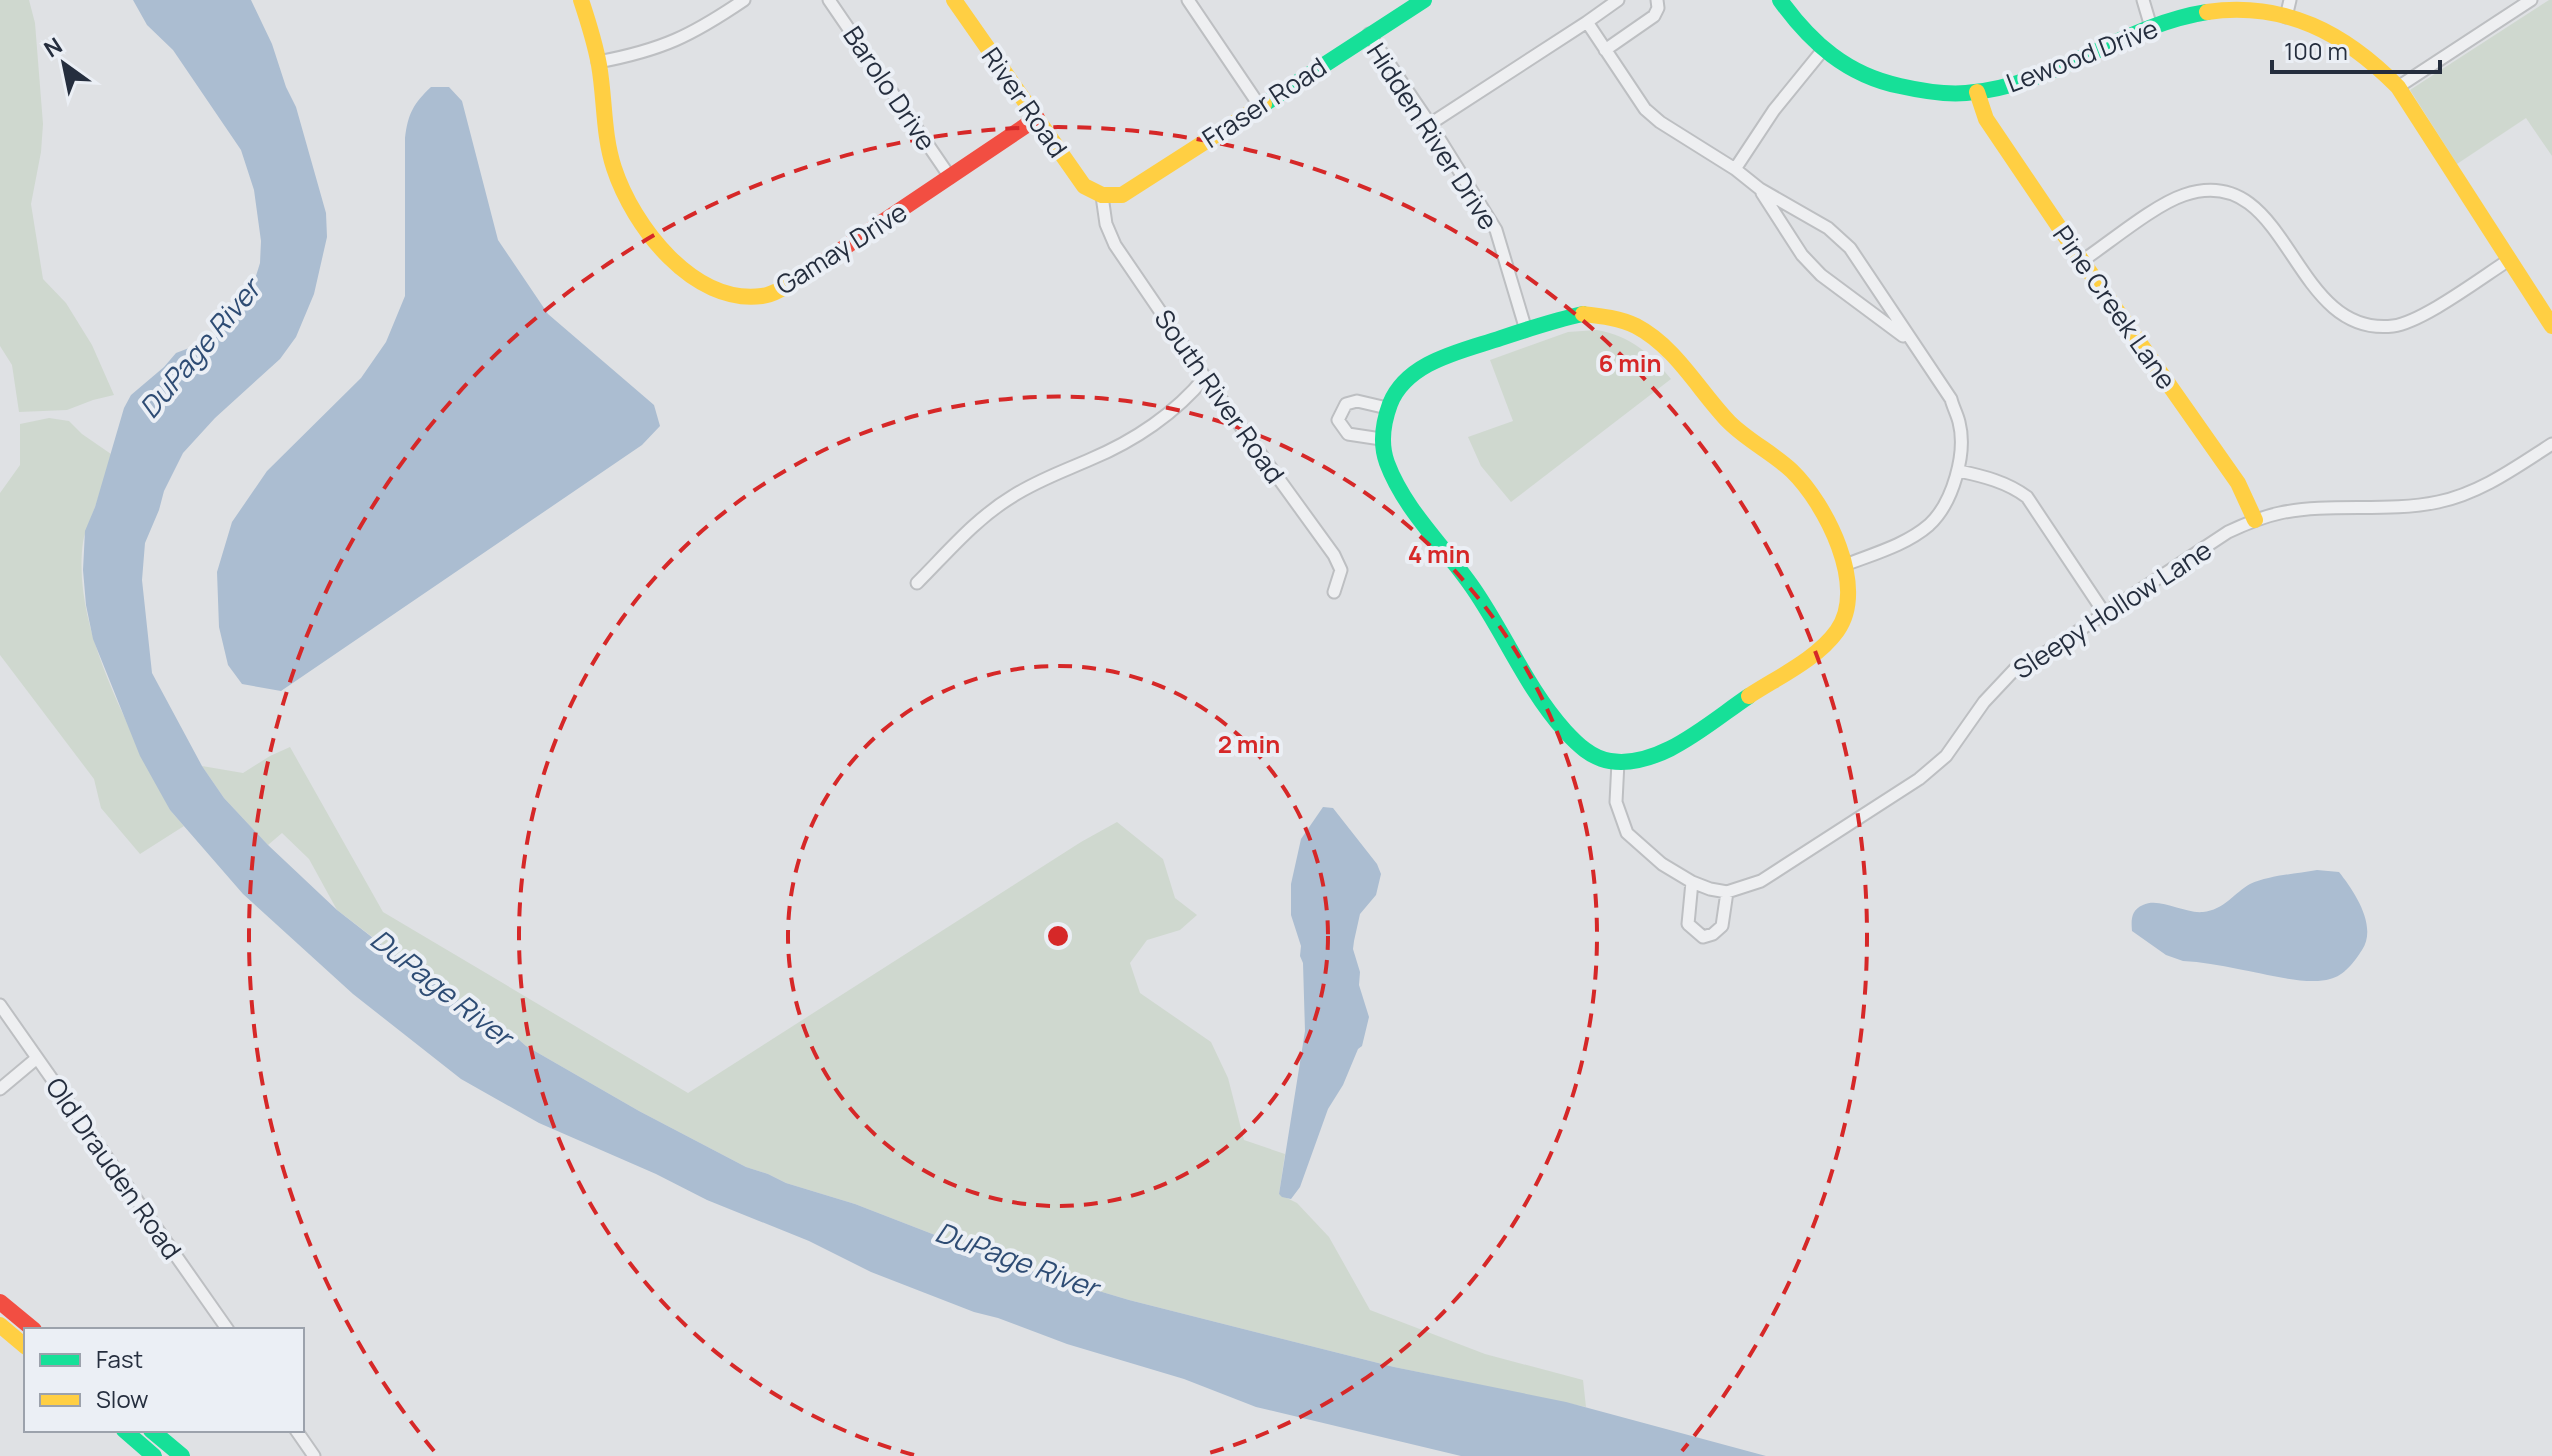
<svg xmlns="http://www.w3.org/2000/svg" width="2552" height="1456" viewBox="0 0 2552 1456" font-family="Manrope,sans-serif">
<style>
.green{fill:#cfd8cf}
.water{fill:#abbdd1}
.lines{fill:none;stroke-linecap:round;stroke-linejoin:round}
.street-casing{stroke:#bdbfc2;stroke-width:15}
.street{stroke:#eeeff1;stroke-width:11}
.fast{stroke:#16e098;stroke-width:16}
.slow{stroke:#ffcf43;stroke-width:16}
.jam{stroke:#f24e42;stroke-width:16}
.ring{fill:none;stroke:#d62828;stroke-width:4;stroke-dasharray:14 10}
.labels{text-anchor:middle;dominant-baseline:central;stroke-width:8;stroke-linejoin:round;paint-order:stroke}
.street-label{font-size:26px;fill:#252e3e;stroke:#ebeff5}
.water-label{font-size:28px;font-style:italic;fill:#2e4c74;stroke:#ebeff5}
.centre{fill:#d62828;stroke:#ebeff5;stroke-width:4}
.ring-label{font-size:24px;text-anchor:middle;font-weight:bold;fill:#d62828;stroke:#ebeff5;stroke-width:8;stroke-linejoin:round;paint-order:stroke}
</style>
<rect width="100%" height="100%" fill="#dfe1e4"/>
<path class="green" d="M0 0H29L35 23 43 124 41 152 31 204 43 279 66 303 92 345 114 395 93 400 67 410 19 412 12 365 0 346Z
M2549 0H2552V156L2526 118 2457 164 2410 90Z
M1597 330C1630 336 1650 353 1671 379L1511 502 1481 466 1468 437 1513 421 1490 360 1568 332Z
M49 418 69 421 82 434 111 454C106 472 101 490 95 507 91 519 85 530 83 542 71 630 133 732 170 810L184 826 140 854 101 808 94 779 0 655V493L20 465V424Z
M290 747 383 912 688 1093 1081 842 1117 822 1163 859 1175 898 1197 915 1180 930 1147 940 1130 963 1140 993 1211 1042 1228 1078 1244 1140 1285 1154 1279 1194 1297 1203 1329 1237 1370 1310 1485 1354 1583 1380 1586 1407 1394 1367 1129 1300 1015 1266 855 1204 786 1183 768 1174 746 1167 639 1111 526 1046 517 1038 494 1025 413 968 337 910 309 859 282 833 268 845 224 798 202 766 243 773 270 756Z"/>
<path class="water" d="M133 0H251L272 44 286 87 296 107 326 213 327 237 314 294 296 337 280 359 215 418 183 453 164 491 159 510 145 543 142 580 152 673 202 766 224 798 268 845 337 910 382 945 484 1018 517 1038 526 1046 639 1111 746 1167 768 1174 786 1183 855 1204 1015 1266 1129 1300 1394 1367 1566 1402 1766 1456H1461L1256 1407 1184 1379 1067 1344 998 1318 974 1312 871 1272 809 1241 707 1200 656 1174 539 1123 461 1079 353 994 243 894 170 810 140 756 93 639 86 605 83 570 85 531 95 507 124 408 131 395 164 367 176 353 215 338 230 324 251 292 260 263 261 241 254 190 241 150 173 50 147 25Z
M431 87H449L462 101 498 240 548 314 654 405 660 426 642 445 281 691 242 684 228 665 219 627 217 572 232 522 267 471 361 378 386 342 405 296V138C408 114 413 104 431 87Z
M1323 807 1333 808 1377 864 1381 874 1376 895 1360 914 1354 941 1353 949 1360 972 1359 985 1369 1017 1362 1046 1358 1049 1343 1085 1328 1109 1300 1187 1291 1199 1282 1197 1279 1194 1305 1031 1303 963 1300 956 1301 946 1291 915V884L1301 839Z
M2317 870 2339 872C2354 891 2378 926 2362 950 2355 961 2344 976 2330 979 2307 986 2262 973 2238 969 2220 965 2201 962 2183 961L2166 955 2132 931C2131 920 2131 910 2143 905 2160 897 2184 914 2203 912 2224 910 2234 893 2250 884 2271 875 2295 874 2317 870Z"/>
<g class="lines">
<defs>
<path id="street" d="M829 0 950 177
M1188 0 1259 105
M2143 0 2151 27
M2286 17 2290 0
M1587 22 1618 0
M1369 34 1430 124 1496 230 1526 330
M1605 50 1654 16 1658 8 1657 0
M598 62C662 50 691 36 744 0
M2398 87 2531 0
M1430 124 1587 22 1645 109 1660 122 1735 169 1760 189 1828 228 1850 248 1951 399C1953 407 1957 414 1959 422 1967 453 1953 503 1929 525 1906 545 1873 554 1845 565
M1735 169 1774 110 1822 51
M1762 193 1802 255 1821 275 1903 336
M1102 196 1106 224 1115 245 1205 377 1334 555 1341 570 1334 592
M2082 261C2109 243 2154 205 2184 195 2291 159 2289 338 2393 326 2423 322 2482 277 2509 260
M1381 439 1348 434 1338 420 1346 404 1357 401 1387 408
M1959 471C1983 476 2007 482 2027 497L2105 614
M917 583C948 552 975 519 1013 496 1038 480 1064 471 1091 459 1134 441 1176 413 1205 377
M1618 762 1616 802 1627 833 1662 864 1692 882 1710 889 1727 892 1761 881 1919 779 1946 756 1984 702 2015 669 2048 651 2228 532C2245 524 2261 517 2280 513 2331 502 2386 513 2438 502 2481 493 2516 467 2552 444
M1692 882 1688 924 1703 937 1713 934 1722 926 1727 892
M0 1005 228 1330
M0 1089 37 1058
M296 1430 314 1456"/>
</defs>
<use href="#street" class="street-casing"/>
<use href="#street" class="street"/>
<path class="fast" d="M1780 0C1811 43 1847 75 1900 86 1922 91 1944 95 1966 93 2052 87 2123 25 2207 12
M1264 104 1424 0
M1583 314C1555 320 1528 329 1501 338 1463 351 1407 361 1390 404 1383 423 1380 444 1387 463 1405 511 1445 547 1473 588 1505 634 1527 689 1565 731 1577 744 1591 758 1610 761 1660 769 1710 722 1749 696
M124 1430 154 1456
M151 1430 182 1456"/>
<path class="slow" d="M581 0C588 21 595 43 599 65 605 99 603 135 614 168 633 226 693 305 762 296 777 294 792 282 805 274
M954 0 1084 186 1102 195H1122L1264 104
M2207 12C2285 1 2345 33 2398 87L2552 326
M1977 92 1986 119 2082 261 2238 483 2255 520
M1583 314C1601 316 1620 318 1636 326 1676 347 1699 391 1729 422 1748 441 1773 453 1792 471 1825 503 1869 587 1837 631 1817 659 1778 677 1749 696
M0 1325 26 1347"/>
<path class="jam" d="M805 274 1037 118
M0 1302 34 1330"/>
</g>
<g class="ring">
<circle cx="1058" cy="936" r="270"/>
<path d="M914 1455A539 539 0 1 1 1202 1455"/>
<path d="M434 1451A809 809 0 1 1 1682 1451"/>
</g>
<g class="labels">
<g class="street-label">
<text transform="translate(2082 55) rotate(-21)">Lewood Drive</text>
<text transform="translate(890 88) rotate(56)">Barolo Drive</text>
<text transform="translate(1025 102) rotate(55)">River Road</text>
<text transform="translate(1264 102) rotate(-33)">Fraser Road</text>
<text transform="translate(1433 136) rotate(57)">Hidden River Drive</text>
<text transform="translate(841 248) rotate(-32)">Gamay Drive</text>
<text transform="translate(2115 307) rotate(55)">Pine Creek Lane</text>
<text transform="translate(1220 396) rotate(55)">South River Road</text>
<text transform="translate(2112 609) rotate(-33)">Sleepy Hollow Lane</text>
<text transform="translate(114 1168) rotate(55)">Old Drauden Road</text>
</g>
<g class="water-label">
<text transform="translate(199 348) rotate(-50)">DuPage River</text>
<text transform="translate(442 987) rotate(38)">DuPage River</text>
<text transform="translate(1017 1259) rotate(20)">DuPage River</text>
</g>
</g>
<circle cx="1058" cy="936" r="12" class="centre"/>
<g class="ring-label">
<text x="1630" y="372">6 min</text>
<text x="1439" y="563">4 min</text>
<text x="1249" y="753">2 min</text>
</g>
<rect x="24" y="1328" width="280" height="104" fill="#ebeff5" stroke="#9ca2ac" stroke-width="2"/>
<rect x="40" y="1354" width="40" height="12" fill="#16e098" stroke="#9ca2ac" stroke-width="2"/>
<text x="96" y="1368" font-size="24" fill="#252e3e">Fast</text>
<rect x="40" y="1394" width="40" height="12" fill="#ffcf43" stroke="#9ca2ac" stroke-width="2"/>
<text x="96" y="1408" font-size="24" fill="#252e3e">Slow</text>
<g transform="translate(64 64) rotate(327)" stroke="#ebeff5" stroke-width="6" paint-order="stroke">
<path d="M0-6L14 30L0 20L-14 30Z" fill="#252e3e"/>
<text y="-12" font-size="22" font-weight="bold" text-anchor="middle" fill="#252e3e">N</text>
</g>
<path d="M2272 60v12h168v-12" fill="none" stroke="#252e3e" stroke-width="4"/>
<text x="2284" y="60" font-size="24" fill="#252e3e" stroke="#ebeff5" stroke-width="6" paint-order="stroke">100 m</text>
</svg>
